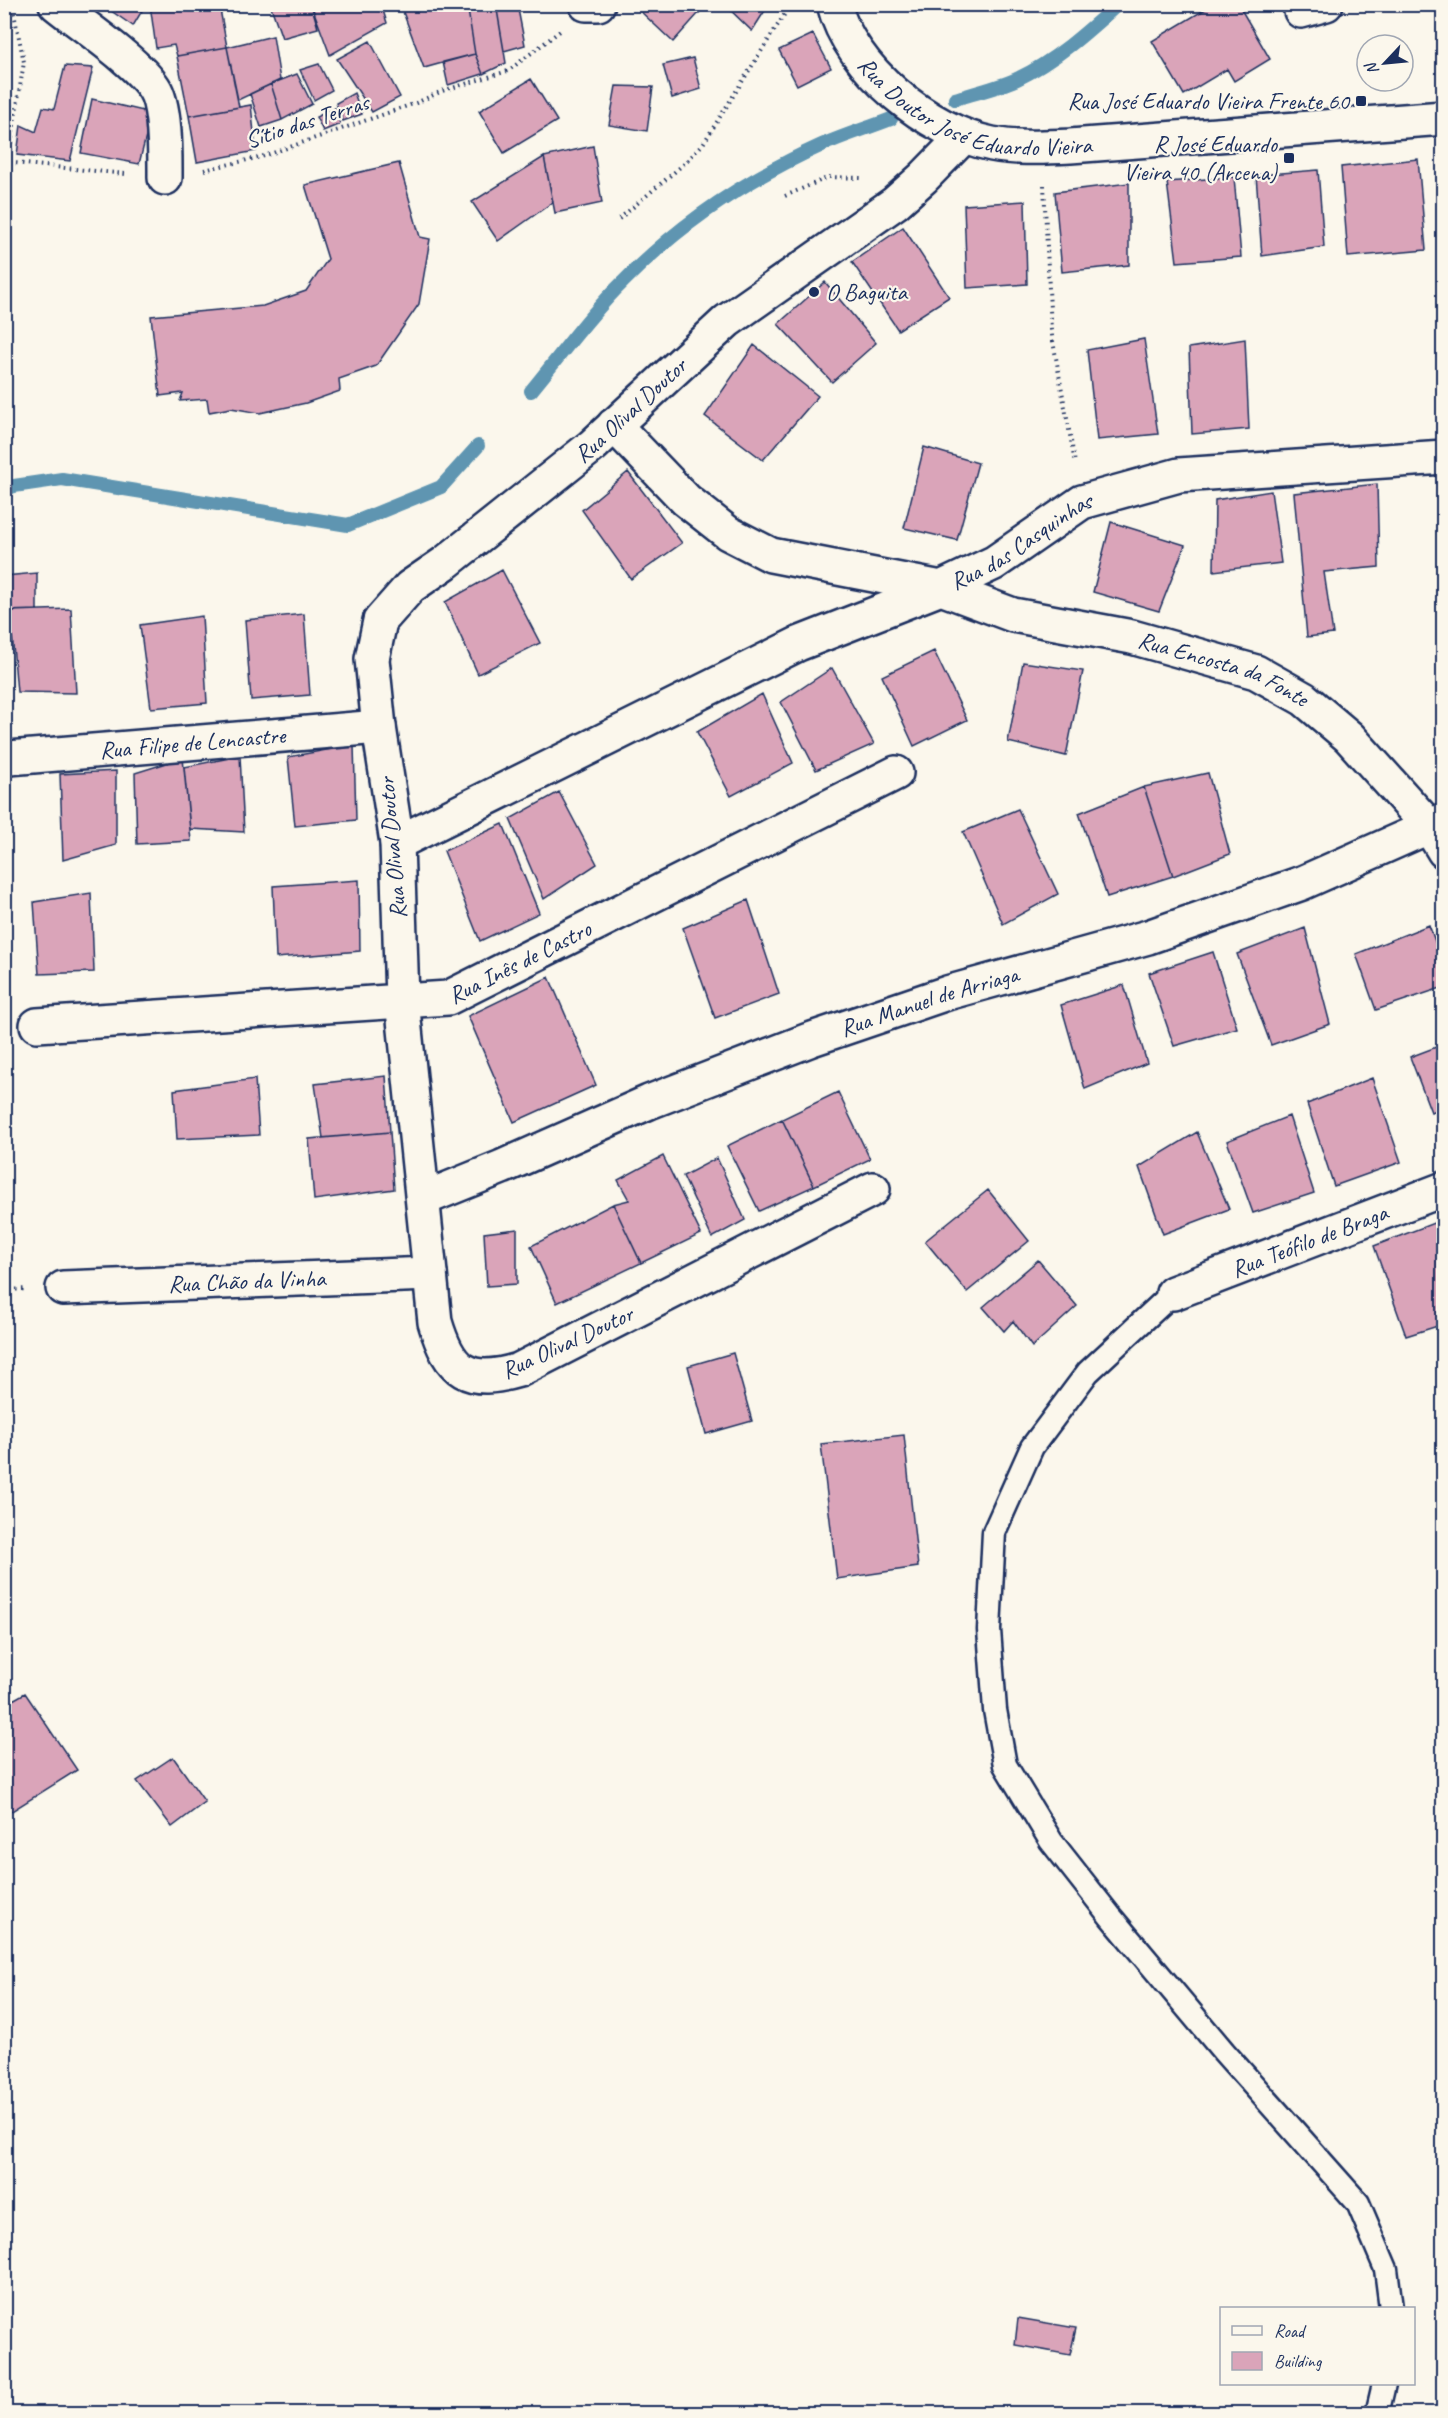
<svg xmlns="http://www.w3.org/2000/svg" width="1448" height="2418" viewBox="0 0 1448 2418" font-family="Caveat,sans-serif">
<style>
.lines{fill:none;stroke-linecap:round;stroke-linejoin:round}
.stream{stroke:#5e95b1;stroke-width:14}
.building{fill:#daa4b9;stroke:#1b2f5e;stroke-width:1.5}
.lane-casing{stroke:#1b2f5e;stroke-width:27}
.street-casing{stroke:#1b2f5e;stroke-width:38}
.secondary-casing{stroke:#1b2f5e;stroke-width:38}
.path{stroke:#1b2f5e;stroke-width:4;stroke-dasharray:1.5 4.5;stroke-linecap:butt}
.lane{stroke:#fbf7ec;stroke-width:22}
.street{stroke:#fbf7ec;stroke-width:33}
.secondary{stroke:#fbf7ec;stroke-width:33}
.poi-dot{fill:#1b2f5e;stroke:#fbf7ec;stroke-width:2}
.labels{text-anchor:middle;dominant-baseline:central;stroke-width:4.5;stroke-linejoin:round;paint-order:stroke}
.street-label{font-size:24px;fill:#1b2f5e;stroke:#fbf7ec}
.poi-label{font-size:24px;fill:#1b2f5e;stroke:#fbf7ec;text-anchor:end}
</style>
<rect width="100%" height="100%" fill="#fbf7ec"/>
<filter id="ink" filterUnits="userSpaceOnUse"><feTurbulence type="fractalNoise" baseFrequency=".0167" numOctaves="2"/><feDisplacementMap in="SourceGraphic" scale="12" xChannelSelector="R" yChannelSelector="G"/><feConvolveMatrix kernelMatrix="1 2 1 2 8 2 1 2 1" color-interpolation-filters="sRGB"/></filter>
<g filter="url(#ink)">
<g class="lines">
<path class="stream" d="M955 99C975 93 997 88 1017 79 1055 61 1087 32 1118 4
M531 391C561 355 590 314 623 282 679 224 749 178 822 145 845 135 868 128 891 119
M4 490 14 486 62 479 348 525 441 487 478 446"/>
</g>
<path class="building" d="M109 4H146L133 26 107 8Z
M150 4H219L227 47 177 56 174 45 156 48Z
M270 4H311L318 28 282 38Z
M311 4H381L387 23 330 55Z
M400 4H467L475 54 424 68Z
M467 4H496L506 63 483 74 475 54Z
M496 4H517L525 45 504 51Z
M642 4H707L673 42 638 9Z
M724 4H762L766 9 752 31Z
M1214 4H1238L1270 59 1234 81 1227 69 1184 95 1152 41Z
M813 34 831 68 797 85 779 50Z
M273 36 280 80 238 100 227 47Z
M370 41 400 97 372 112 337 59Z
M227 47 239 107 189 116 177 56Z
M475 54 483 74 448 85 443 62Z
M693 58 701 89 672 98 663 65Z
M319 64 332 90 314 100 300 70Z
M65 66 93 68 70 161 17 155 21 125 36 132 43 107 54 109Z
M297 74 312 104 282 120 271 84Z
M531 79 557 121 504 153 479 111Z
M271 84 282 120 261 127 250 94Z
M616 86 653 87 647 131 609 125Z
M354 93 362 114 343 121 336 103Z
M92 99 152 113 139 164 81 153Z
M251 105 256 151 197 162 189 116Z
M335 108 340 124 323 131 316 117Z
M593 146 602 203 555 213 544 157Z
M544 157 553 202 498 241 472 202Z
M1418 159 1426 250 1348 257 1341 167Z
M399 163 420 237 430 239 419 304 376 366 339 379 340 391 306 403 260 413 231 408 209 412 207 399 180 401 183 393 160 396 151 316 263 306 306 291 328 259 305 185Z
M1318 170 1324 247 1262 256 1256 175Z
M1234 177 1241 257 1177 262 1167 182Z
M1129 183V265L1062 272 1055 192Z
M1025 201 1027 284 967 288 964 205Z
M903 227 949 297 898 330 852 262Z
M825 282 876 343 832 382 778 324Z
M1144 339 1158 434 1097 440 1087 350Z
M1245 339 1249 429 1192 434 1189 348Z
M754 345 818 396 763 460 705 416Z
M924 447 978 463 957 540 904 528Z
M628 472 682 543 631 579 582 510Z
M1377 484 1379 567 1324 572 1333 634 1307 637 1294 493Z
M1271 491 1281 563 1214 571 1215 500Z
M1111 522 1185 545 1159 611 1093 592Z
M502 570 540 643 478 674 445 602Z
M37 573V610L4 611V576Z
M71 609 76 693 17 692 10 611Z
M304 614 310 695 251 700 245 620Z
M202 616 207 703 151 708 140 625Z
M934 651 967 720 914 746 882 676Z
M1023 662 1083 671 1066 756 1008 742Z
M832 668 874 744 816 770 781 702Z
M762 694 793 763 731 796 697 732Z
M354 745 356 820 295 826 288 757Z
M240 756 244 832 190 829 184 767Z
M183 758 191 841 137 844 135 773Z
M116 771V845L63 860 60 774Z
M1208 773 1230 854 1173 876 1144 787Z
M1144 787 1173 876 1107 897 1079 813Z
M559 792 597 864 544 899 510 819Z
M1018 809 1058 894 1003 924 963 832Z
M503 824 539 913 480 941 444 851Z
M359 880 360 951 276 958 273 886Z
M91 893 94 972 39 974 34 902Z
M748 900 779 994 715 1018 683 928Z
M1429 925 1444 966V987L1376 1010 1356 954Z
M1305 928 1330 1024 1271 1045 1237 954Z
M1213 952 1237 1028 1174 1046 1149 973Z
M549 977 596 1085 514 1122 468 1016Z
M1124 985 1147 1063 1085 1089 1061 1005Z
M1444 1044V1108L1431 1112 1410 1057Z
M386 1076 390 1132 323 1138 315 1084Z
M1372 1078 1401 1162 1334 1186 1307 1104Z
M255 1079 259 1135 177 1139 174 1090Z
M838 1092 870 1159 814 1186 782 1119Z
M1289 1116 1314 1193 1253 1213 1227 1141Z
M782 1119 814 1186 759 1211 727 1146Z
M390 1132 394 1189 314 1200 309 1139Z
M1197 1132 1229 1209 1163 1234 1139 1167Z
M663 1156 701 1234 641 1263 613 1204 629 1200 618 1180Z
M717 1158 745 1220 712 1238 683 1176Z
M988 1190 1029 1241 967 1292 925 1241Z
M613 1204 641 1263 557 1303 531 1246Z
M1444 1219V1324L1406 1336 1374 1246Z
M517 1229V1284L487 1286 484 1233Z
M1038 1260 1077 1306 1032 1347 1013 1321 1004 1331 983 1307Z
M733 1353 752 1421 706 1434 688 1366Z
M904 1435 918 1567 837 1579 821 1444Z
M25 1693 77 1770 4 1816V1705Z
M173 1757 205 1802 172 1827 137 1781Z
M1018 2318 1076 2328 1070 2355 1015 2345Z"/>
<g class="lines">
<defs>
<path id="lane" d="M1173 1293 1088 1372 1032 1447 994 1532 989 1630 995 1710 1005 1765 1051 1841 1110 1916 1224 2052 1358 2203 1386 2269 1391 2308
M1377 2414 1384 2384"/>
<g id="street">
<path d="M56 4C83 26 136 61 154 88 166 106 165 156 165 178"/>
<path d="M586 4H598"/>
<path d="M1301 11 1326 4"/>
<path id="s1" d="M614 425 686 500 728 533 771 555 941 588 994 563 1082 502 1179 475 1444 457"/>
<path id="s2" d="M9 758 379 727"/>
<path id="s3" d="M397 843 798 644 941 588 1013 615 1132 637 1256 672 1304 699 1349 737 1429 826 1444 851"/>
<path id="s4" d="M37 1025 448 998 896 773"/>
<path id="s5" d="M873 1189 519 1370C468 1385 450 1373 435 1322L402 1000 397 843 379 727 372 659 380 621 410 587 445 563 592 446 727 321 895 203 923 178 964 136"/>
<path id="s6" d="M423 1199 502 1167 649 1102 809 1040 947 993 1148 937 1302 883 1444 820"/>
<path id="s7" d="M63 1288 430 1274"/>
<path id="s8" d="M1173 1293 1444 1189"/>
</g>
<g id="secondary">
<path id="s9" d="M834 4C850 69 928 131 992 144 1018 149 1044 147 1070 146L1444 118"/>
</g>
</defs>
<use href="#lane" class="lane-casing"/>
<use href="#street" class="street-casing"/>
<use href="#secondary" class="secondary-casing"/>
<path class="path" d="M4 162 126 174
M8 162 24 62 12 4
M204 170 261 157 416 103 442 91 508 71 560 31
M1044 185 1051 330 1075 463
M785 196 829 177 863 178
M619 219 685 163 703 144 791 4
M4 1290 27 1289"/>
<use href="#lane" class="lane"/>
<use href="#street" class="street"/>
<use href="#secondary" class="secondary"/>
</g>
</g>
<g class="poi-dot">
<rect x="1355" y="95" width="12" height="12" rx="3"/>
<rect x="1283" y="152" width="12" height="12" rx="3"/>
<circle cx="814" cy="292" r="6"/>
</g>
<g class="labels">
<g class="street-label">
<text stroke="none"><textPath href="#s9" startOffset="192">Rua Doutor José Eduardo Vieira</textPath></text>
<text transform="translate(307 121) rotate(-18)">Sítio das Terras</text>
<text stroke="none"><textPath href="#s5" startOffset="1546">Rua Olival Doutor</textPath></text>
<text stroke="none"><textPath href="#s1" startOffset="472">Rua das Casquinhas</textPath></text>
<text stroke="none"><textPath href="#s3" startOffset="896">Rua Encosta da Fonte</textPath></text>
<text stroke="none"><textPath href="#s2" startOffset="184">Rua Filipe de Lencastre</textPath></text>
<text transform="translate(392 848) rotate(-95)">Rua Olival Doutor</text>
<text stroke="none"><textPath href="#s4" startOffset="492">Rua Inês de Castro</textPath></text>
<text stroke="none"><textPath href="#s6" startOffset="544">Rua Manuel de Arriaga</textPath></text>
<text stroke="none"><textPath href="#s8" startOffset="146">Rua Teófilo de Braga</textPath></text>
<text stroke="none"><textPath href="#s7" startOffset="184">Rua Chão da Vinha</textPath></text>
<text transform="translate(567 1342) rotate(-25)">Rua Olival Doutor</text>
</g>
<g class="poi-label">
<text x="1349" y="101">Rua José Eduardo Vieira Frente 60</text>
<text x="1277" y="144">R José Eduardo<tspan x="1277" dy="28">Vieira 40 (Arcena)</tspan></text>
<text x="826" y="292" text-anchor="start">O Baguita</text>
</g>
</g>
<rect width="1448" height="2418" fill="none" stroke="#fbf7ec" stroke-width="24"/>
<rect x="12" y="12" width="1424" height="2394" fill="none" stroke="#1b2f5e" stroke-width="2" filter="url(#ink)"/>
<rect x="1220" y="2307" width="195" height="78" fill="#fbf7ec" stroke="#a1a7b3" stroke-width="1.5"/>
<rect x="1232" y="2326" width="30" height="9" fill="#fbf7ec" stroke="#a1a7b3" stroke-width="1.5"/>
<text x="1274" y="2337" font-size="18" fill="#1b2f5e">Road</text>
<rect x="1232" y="2352" width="30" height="18" fill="#daa4b9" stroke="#a1a7b3" stroke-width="1.5"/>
<text x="1274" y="2367" font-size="18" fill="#1b2f5e">Building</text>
<g transform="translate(1385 63) rotate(244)"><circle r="28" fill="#fbf7ec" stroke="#a1a7b3" stroke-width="1.5"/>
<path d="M0-4.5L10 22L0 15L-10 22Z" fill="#1b2f5e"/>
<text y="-9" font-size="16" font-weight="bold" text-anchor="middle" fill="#1b2f5e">N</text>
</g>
</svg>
